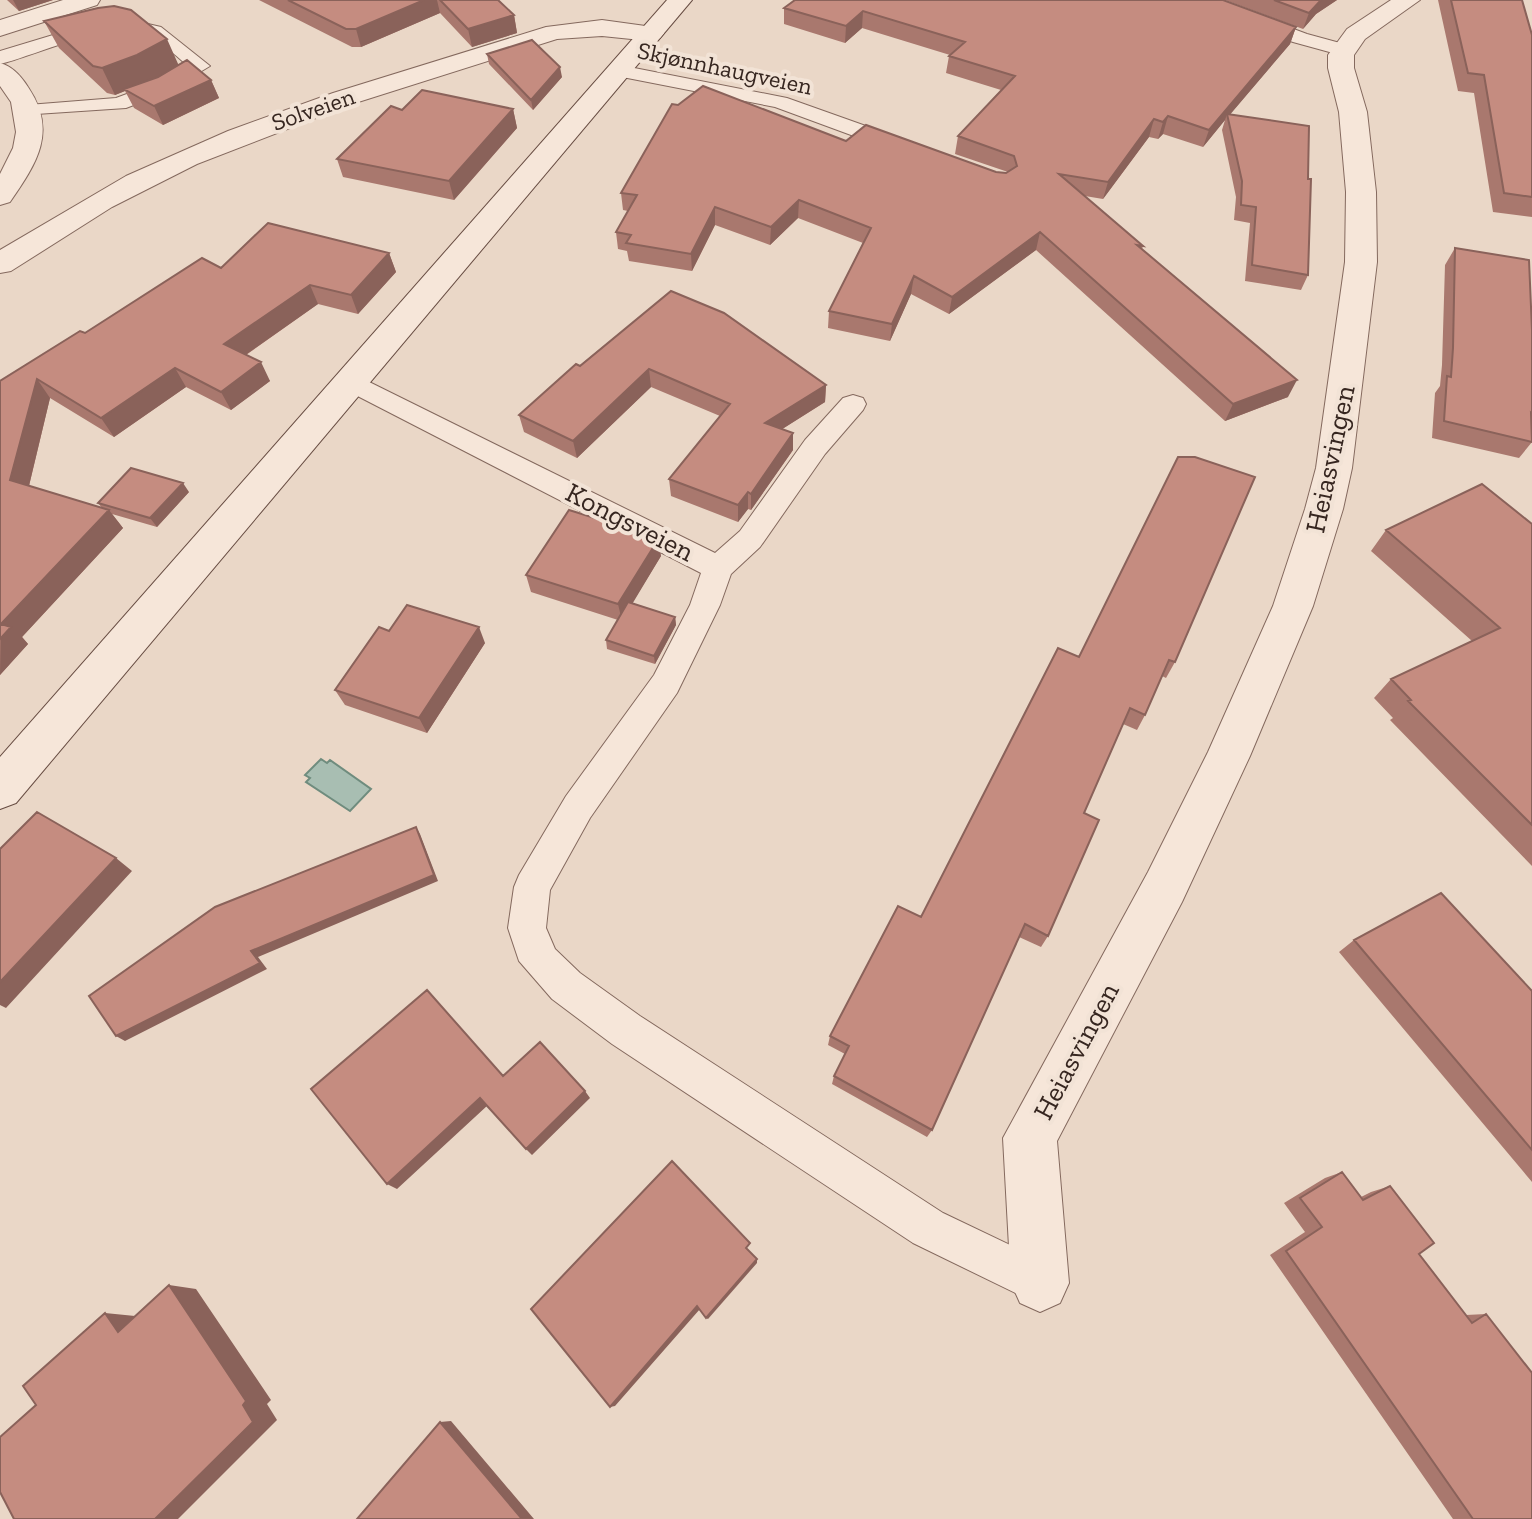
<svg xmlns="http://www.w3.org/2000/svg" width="1532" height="1519" viewBox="0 0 1532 1519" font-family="'Zilla Slab',serif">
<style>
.water{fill:#a8beb2;stroke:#6f8c7e;stroke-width:2}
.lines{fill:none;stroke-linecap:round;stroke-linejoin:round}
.service-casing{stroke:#84695e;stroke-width:2}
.minor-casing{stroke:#84695e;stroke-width:2}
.tertiary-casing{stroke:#84695e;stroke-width:2}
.secondary-casing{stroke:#664b41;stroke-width:2}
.service{fill:#f6e6d9;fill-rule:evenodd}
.minor{fill:#f6e6d9;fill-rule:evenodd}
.tertiary{fill:#f6e6d9;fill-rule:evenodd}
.secondary{fill:#f6e6d9;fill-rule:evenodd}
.wall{fill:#a9786e}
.shaded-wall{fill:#8a625a}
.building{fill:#c58c80;stroke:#8a625a;stroke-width:2}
.labels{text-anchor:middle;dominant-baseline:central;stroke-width:8;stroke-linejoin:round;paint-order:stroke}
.far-street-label{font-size:24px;fill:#362620;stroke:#f2e3d6}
.street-label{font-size:28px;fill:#362620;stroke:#f2e3d6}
</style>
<rect width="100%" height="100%" fill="#ead7c7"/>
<path class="water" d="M321 759 327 763 330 760 371 789 350 811 306 782 310 778 305 775Z"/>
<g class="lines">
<defs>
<path id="service" d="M1190 0H1216L1307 34 1351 46 1354 50 1344 56 1293 42 1192 4Z
M126 19 161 27 210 66 165 93 126 108 21 115 17 111 28 105 116 98 151 85 187 65C173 53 158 39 140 32 110 21 33 56 0 64V51L63 32Z
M619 65 787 98 908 141 911 146 900 153 775 107 612 75 609 71Z
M351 373 715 553 740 531 805 440 843 398 853 395 863 398 866 404 863 410 825 454 760 547 731 574 720 605 677 693 590 818 550 890 546 928 555 949 580 973 640 1016 943 1213 1056 1267 1062 1283 1056 1299 1040 1305 913 1243 612 1044 552 999 519 961 508 928 514 887 519 875 566 796 654 675 690 605 701 573 342 388 338 382 342 376Z"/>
<path id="minor" d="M63 0H100L97 5 0 36V20Z
M1391 0H1420L1365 39 1354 55V68L1367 112 1376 192 1377 262 1352 468 1343 509 1313 606 1250 756 1182 902 1057 1141 1069 1283 1060 1303 1040 1312 1020 1303 1011 1283 1003 1138 1148 872 1208 752 1273 606 1305 509 1316 468 1345 262 1346 192 1339 112 1328 68V55L1347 29Z
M0 63C12 66 21 76 28 87 58 131 37 163 10 202L0 205V174L13 148 16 132 11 102 0 86Z"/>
<path id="tertiary" d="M602 20 660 28 664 33 660 38 651 41 602 36 557 39 352 104 197 164 112 207 11 271 0 273V250L126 176 228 131 333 93 546 27Z"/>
<path id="secondary" d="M667 0H692L16 803 0 809V757Z"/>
</defs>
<use href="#service" class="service-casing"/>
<use href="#minor" class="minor-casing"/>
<use href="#tertiary" class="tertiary-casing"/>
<use href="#secondary" class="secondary-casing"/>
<use href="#service" class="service"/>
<use href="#minor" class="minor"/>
<use href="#tertiary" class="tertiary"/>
<use href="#secondary" class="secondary"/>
</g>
<path class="wall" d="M7 0H53L19 11Z
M259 0H498L514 15 517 33 472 47 440 13 361 47H352Z
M1225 0H1337L1316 14 1303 29Z
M1438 0H1522L1532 35V217L1493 212 1474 93 1458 91Z
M784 8 1296 27 1290 44 1230 114 1308 179V275L1301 290 1245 281 1250 223 1234 220 1236 197 1222 130 1225 120 1203 147 1163 134 1158 139 1149 137 1103 199 1085 196 1143 246 1142 249 1288 397 1225 421 1036 250 949 314 911 294 890 341 828 328 829 311 863 243 798 218 770 245 715 225 692 271 629 261 627 251 618 249 616 232 628 211 623 210 621 193 846 141 996 172H1008L955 154 958 136 1001 90 946 73 949 56 950 55 862 28 845 43 784 24Z
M44 21 179 65 211 80 219 98 163 125 134 108 125 91 115 95 107 93 59 48Z
M487 54 562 77 533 110 489 64Z
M513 109 517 128 454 200 343 177 337 159 402 110Z
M1455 248 1532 330V442L1519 458 1432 438 1435 393 1440 386 1442 365 1445 265Z
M389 253 396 272 358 314 318 304 246 355 270 381 231 410 186 387 114 437 50 398 29 486 102 508 98 503 189 492 157 527 112 514 123 528 22 637 28 644 0 675V381L85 333 221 268Z
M671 291 826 385 825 402 782 429 793 433V450L751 510 748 509 738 522 671 496 669 479 720 416 651 387 577 458 524 432 519 415Z
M1178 457 1175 662 1166 678 1162 676 1145 715 1137 730 1123 724 1084 813 1048 936 1041 947 1019 937 932 1130 927 1137 832 1084 834 1076 845 1054 828 1045 830 1036 921 917 1079 657Z
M1532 524V866L1390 720 1393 718 1374 698 1391 679 1472 641 1371 551 1386 530Z
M661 556 632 603 675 617 676 625 655 664 607 649 606 640 618 620 531 592 526 575Z
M389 631 485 643 427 733 345 705 335 690Z
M1354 940 1532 991V1182L1339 952Z
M1342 1172 1361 1197 1371 1192 1390 1186 1419 1254 1466 1315 1486 1314 1532 1519H1453L1270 1255 1305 1232 1284 1203 1325 1178Z"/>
<path class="shaded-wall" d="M13 0H53L19 11Z
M424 0H437L440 13 361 47 356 29Z
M1321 0H1337L1316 14 1303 29 1309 13Z
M863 11 862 28 845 43 846 26Z
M514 15 517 33 472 47 468 29Z
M1296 27 1290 44 1228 117 1227 114 1225 120 1203 147 1209 130Z
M167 39 179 66 150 82 124 89 125 91 115 95 102 68Z
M560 67 562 77 533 110 531 100Z
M211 80 219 98 163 125 154 106Z
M513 109 517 128 454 200 449 181Z
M1168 116 1163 134 1158 139 1163 122Z
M1154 119 1149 137 1103 199 1108 182Z
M799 200 798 218 770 245 771 227Z
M715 207V225L692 271 691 254Z
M1040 232 1036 250 949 314 952 297Z
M389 253 396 272 358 314 351 295Z
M914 276 911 294 890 341 892 324Z
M310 285 318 304 234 363 224 344Z
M261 362 270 381 231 410 221 392Z
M175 368 186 387 114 437 101 418Z
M649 369 651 387 577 458 573 441Z
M37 379 50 398 26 498 10 480Z
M1297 380 1288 397 1225 421 1233 404Z
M826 385 825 402 765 440V423Z
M793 433V450L751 510V494Z
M183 483 189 492 157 527 150 518Z
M748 492V509L738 522V505Z
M109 510 123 528 22 637 28 644 0 675 1 624Z
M659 538 661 556 622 621 618 604Z
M675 617 676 625 655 664 654 656Z
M479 627 485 643 427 733 419 718Z
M416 827 420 834 438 881 258 957 267 969 125 1041 116 1036 251 951Z
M116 858 132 871 6 1008 0 1005V982Z
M585 1091 590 1098 532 1155 526 1149Z
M480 1098 488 1105 397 1189 387 1184Z
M757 1259V1263L708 1319 706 1318Z
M169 1285 196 1289 271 1400 267 1404 277 1420 178 1519H155Z
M697 1306 700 1309 615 1406 610 1407Z
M105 1313 135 1316 118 1332Z
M451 1421 534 1519H522L440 1422Z"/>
<path class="building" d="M288 0H424L356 29H346Z
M440 0H498L514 15 468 29Z
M795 0H1223L1296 27 1209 130 1168 116 1163 122 1154 119 1108 182 1059 174 1143 246 1137 245 1297 380 1233 404 1040 232 952 297 914 276 892 324 829 311 871 228 799 200 771 227 715 207 691 254 626 243 631 235 616 232 637 195 621 193 672 104 678 105 703 86 846 141 866 125 996 172 1006 173 1017 166 1014 156 958 136 1015 76 949 56 965 42 863 11 846 26 784 8Z
M1274 0H1321L1309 13Z
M1451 0H1522L1532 35V197L1504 193 1484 75 1468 73Z
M114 6 131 10 167 39 137 55 102 68 93 66 44 21 98 8Z
M532 40 560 67 531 100 487 54Z
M187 60 211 80 154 106 124 89 158 77Z
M422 90 513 109 449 181 337 159 391 106 402 110Z
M1227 114 1309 126 1308 179H1311L1308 275 1252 265 1256 207 1241 205 1242 181Z
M268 223 389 253 351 295 310 285 224 344 261 362 221 392 175 368 101 418 37 379 10 480 109 510 1 624 11 627 0 639V381L80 331 85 333 202 258 221 268Z
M1455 248 1529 260 1532 330V414L1531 413 1532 442 1444 421 1447 376 1451 377 1453 348Z
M671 291 724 313 826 385 765 423 793 433 751 494 748 492 738 505 669 479 730 404 649 369 573 441 519 415 576 364 580 366Z
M1178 457H1195L1255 477 1175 662 1169 660 1145 715 1130 708 1084 813 1099 820 1048 936 1025 924 932 1130 834 1076 849 1046 830 1036 898 906 921 917 1058 648 1079 657Z
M131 468 183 483 150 518 98 503Z
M1482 484 1532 524V825L1408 701 1411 700 1391 679 1500 628 1386 530Z
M569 510 659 538 618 604 526 575Z
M628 602 675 617 654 656 606 640Z
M407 605 479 627 419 718 335 690 379 627 389 631Z
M37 812 116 858 0 982V849Z
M416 827 434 875 251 951 260 963 116 1036 89 996 215 907Z
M1441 893 1532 991V1150L1354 940Z
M427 990 503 1076 540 1042 585 1091 526 1149 480 1098 387 1184 311 1089Z
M672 1161 750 1243 746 1248 757 1259 706 1318 697 1306 610 1407 531 1309Z
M1342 1172 1363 1200 1390 1186 1434 1243 1419 1254 1472 1323 1486 1314 1532 1373V1519H1473L1286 1251 1322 1227 1300 1198Z
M169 1285 246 1401 243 1405 253 1422 155 1519H14L0 1492V1437L36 1405 23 1386 105 1313 118 1332Z
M440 1422 522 1519H357Z"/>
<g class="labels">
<g class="far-street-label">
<text transform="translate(725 68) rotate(12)">Skjønnhaugveien</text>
<text transform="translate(313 109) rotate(-19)">Solveien</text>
</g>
<g class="street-label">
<text transform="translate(1330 459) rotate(-78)">Heiasvingen</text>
<text transform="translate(630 522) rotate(27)">Kongsveien</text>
<text transform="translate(1076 1051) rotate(-62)">Heiasvingen</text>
</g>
</g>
</svg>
